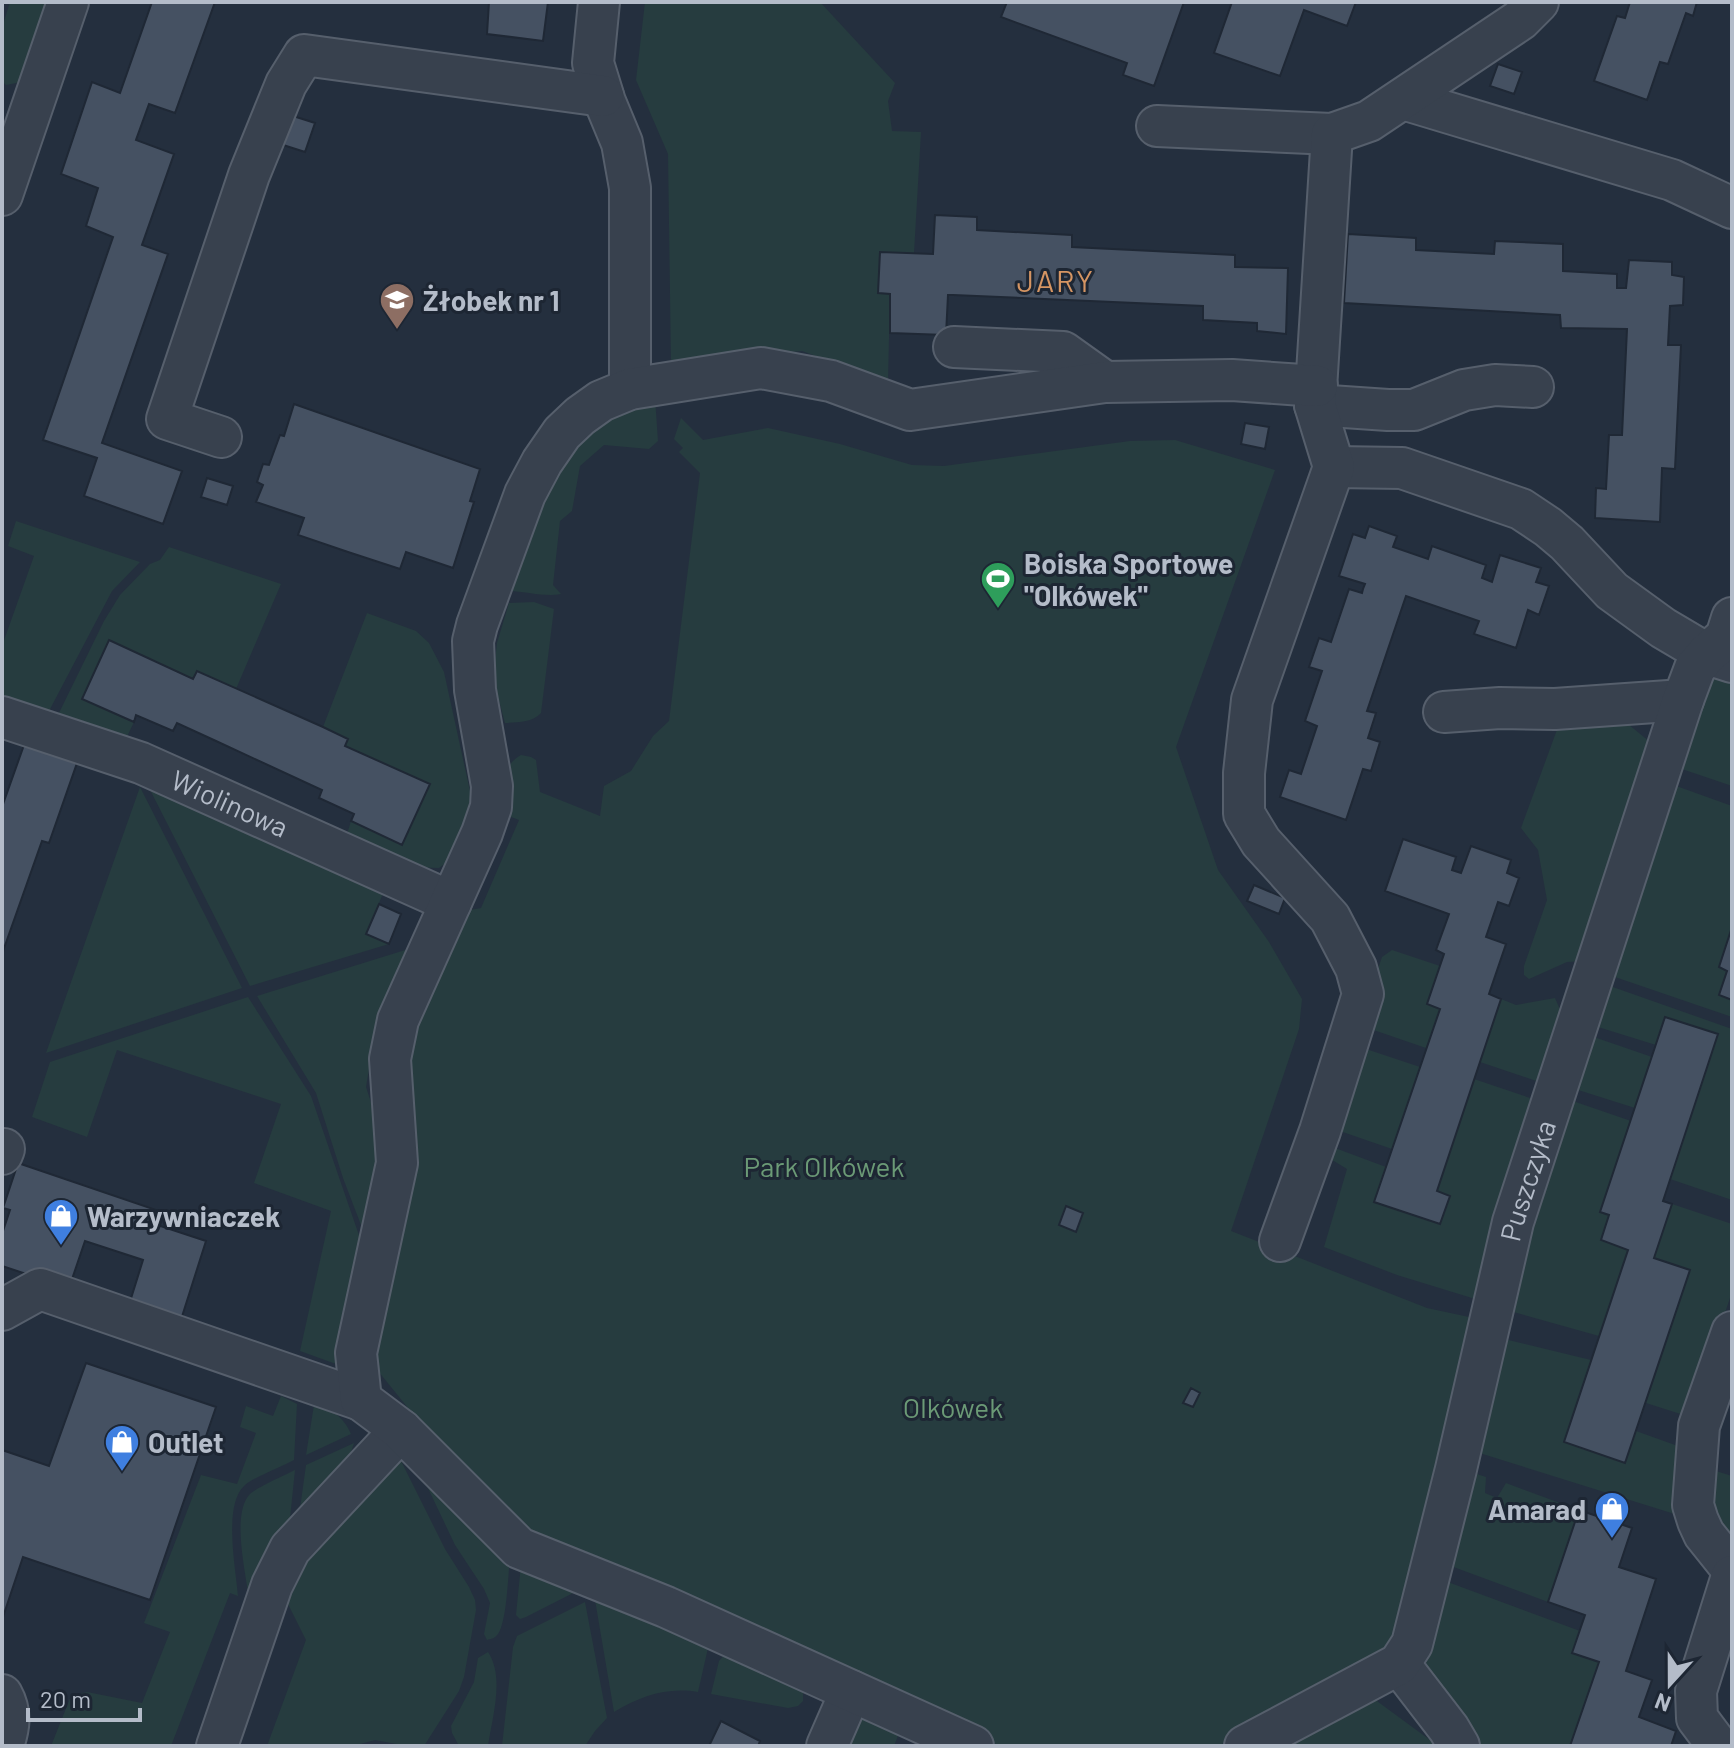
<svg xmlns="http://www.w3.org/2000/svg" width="1734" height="1748" viewBox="0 0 1734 1748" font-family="Barlow,sans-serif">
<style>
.green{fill:#263c3f}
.building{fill:#455162;stroke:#1f2835;stroke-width:2}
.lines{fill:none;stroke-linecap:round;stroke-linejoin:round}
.minor-casing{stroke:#565f6c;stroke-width:44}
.minor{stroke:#38414e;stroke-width:40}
.labels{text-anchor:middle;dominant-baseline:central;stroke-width:6;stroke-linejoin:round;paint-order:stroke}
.poi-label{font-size:28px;font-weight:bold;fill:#b4bcc9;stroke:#1d2633;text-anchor:start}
.street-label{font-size:28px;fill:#b4bcc9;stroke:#1d2633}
.park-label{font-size:28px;fill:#6b9a76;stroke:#1d2633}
.neighbourhood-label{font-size:30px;letter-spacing:2px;fill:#d59563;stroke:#1d2633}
</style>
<rect width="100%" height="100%" fill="#242f3e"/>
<path class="green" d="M10 2H53L21 82 6 85 2 81V28Z
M645 2H820L895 83 888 101 892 131 921 132 914 253 881 252 878 293 890 294 888 382 802 351 671 363 668 154 636 80Z
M655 398 658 441 649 449 604 445 580 466 572 511 560 521 553 585 561 594C546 597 527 592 512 591L511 588 547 489 569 453 605 415Z
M681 418 703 440 768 428 840 444 912 465 944 466 1130 441 1175 440 1275 470 1176 747 1218 870 1269 942 1302 999 1299 1029 1231 1231 1427 1308 1483 1320 1398 1639 1375 1658 1218 1746H1000L757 1636 529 1539 417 1419 374 1366 368 1346 390 1085 459 912 481 908 519 820 501 813C504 791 499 767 521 755L531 757 536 760 540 792 600 816 604 786 631 771 653 736 669 721 700 473 679 452 683 448 674 439Z
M16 521 140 562 112 591 48 713 2 698V646L34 556 8 546Z
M169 547 281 584 236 689 193 679 109 641 134 722 122 747 56 719 104 621 120 595 150 564 160 560Z
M534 602 554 609 541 713C532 723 518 722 505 723L493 678 497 643 509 603Z
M367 613 416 631 429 643 444 672 475 814 451 859 439 868 407 867 345 841 351 821 429 784 345 746 348 739 323 727Z
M1732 674V786L1673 766 1702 677Z
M1618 716 1655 746 1582 961 1567 962 1529 979 1524 975V966L1547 900 1538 850 1521 828 1558 727Z
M144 778 387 884 366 934 389 944 250 986Z
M1668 783 1732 806V927L1719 967 1727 971 1732 1000V1017L1612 976Z
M140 787 242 988 46 1053Z
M415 947 373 1045 366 1087 387 1152 369 1246 343 1178 316 1093 257 996Z
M1392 950 1440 966 1427 1004 1440 1009 1426 1048 1359 1025 1382 957Z
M1610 986 1732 1029V1200L1670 1179 1718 1034 1666 1017 1656 1045 1598 1027 1591 1020Z
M248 997 311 1096 362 1244 336 1364 300 1351 331 1211 254 1183 281 1104 117 1050 87 1137 32 1117 50 1062Z
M1555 998 1567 1026 1551 1086 1480 1062 1501 999 1516 1005Z
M1591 1036 1652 1057 1635 1108 1575 1089Z
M1363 1048 1420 1067 1392 1149 1334 1129Z
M1474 1079 1545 1103 1485 1302 1397 1275 1324 1247 1347 1169 1324 1155 1327 1145 1386 1167 1374 1201 1449 1196 1437 1191Z
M1570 1100 1631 1121 1600 1211 1609 1215 1601 1240 1628 1250 1599 1336 1503 1309Z
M1672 1204 1732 1224V1292L1690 1417 1646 1403 1690 1271 1654 1258Z
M1496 1337 1591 1360 1565 1442 1625 1463 1636 1431 1689 1450 1681 1516 1473 1451Z
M281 1396 297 1404 294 1460C283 1466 252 1478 244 1486 223 1506 236 1569 238 1596L230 1593 171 1746H51L71 1696 87 1692 142 1703 170 1632 144 1623 201 1475 237 1484 256 1433 240 1427 246 1406 273 1416Z
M314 1405C330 1406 345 1419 351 1434L306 1455Z
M354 1443 349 1458 298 1523 306 1465Z
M398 1455 445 1549 469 1587 475 1600 476 1610 464 1677 459 1691 424 1746H407L375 1740 353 1746H267L306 1640 282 1592 295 1569Z
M417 1465 510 1558C508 1575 507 1621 498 1634 494 1639 493 1638 487 1640L484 1634 490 1603 484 1589 455 1545Z
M1461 1469 1486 1477 1485 1493 1497 1498 1506 1483 1579 1510 1548 1602 1440 1562Z
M295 1470 289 1528 249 1599C246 1574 231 1513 250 1494 256 1488 285 1475 295 1470Z
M1716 1471 1732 1476V1541L1713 1505Z
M521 1565 579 1590 526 1617 520 1619 516 1615Z
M1437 1578 1580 1631 1599 1662 1570 1746H1469L1429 1683 1425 1654Z
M608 1598 702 1639 708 1648 698 1692C667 1687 641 1696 614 1712L595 1600Z
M585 1602 607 1718 595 1731 585 1746H502L513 1647 517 1636Z
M728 1651 803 1688V1701L798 1706 788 1708 711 1694 719 1661Z
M488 1652C505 1677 492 1718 488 1746H459L452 1733 451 1726 474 1682 478 1658Z
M1366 1693 1430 1740 1436 1746H1268Z
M858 1712 903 1723 894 1746H843Z"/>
<path class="building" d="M152 2H215L175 113 149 104 136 140 174 154 142 245 168 254 102 443 182 471 163 524 84 496 97 458 43 440 113 237 86 226 98 188 61 174 92 82 120 93Z
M489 2H548L543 41 487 34Z
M1007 2H1184L1154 86 1123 75 1127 63 1001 17Z
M1232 2H1356L1347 26 1304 10 1280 76 1214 53Z
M1630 2H1697L1693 16 1686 13 1668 64 1660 62 1647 100 1594 81 1617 16 1625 18Z
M1498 64 1522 72 1514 94 1490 86Z
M290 115 315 123 305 152 280 144Z
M935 215 977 217V230L1072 235V247L1235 255V267L1288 268 1286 334 1257 331V323L1203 320V306L953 295H948L946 335 890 333V294L878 293 880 252 933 254Z
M1348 234 1416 238V250L1494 254 1495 241 1563 244V271L1617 274V288H1626L1629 260 1672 262V275L1684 277 1683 305 1670 306 1668 345H1681L1675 469 1662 468 1660 522 1595 518 1596 488 1606 489 1609 435H1622L1627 329 1561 328 1560 315 1344 303Z
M294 404 480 469 470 501 474 502 453 568 406 552 400 569 348 552 298 535 304 518 256 502 263 485 257 482 263 464 269 465 280 435 284 436Z
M1245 423 1269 427 1265 449 1241 444Z
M207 478 233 486 227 505 201 497Z
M1369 526 1397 536 1393 547 1428 559 1432 546 1486 565 1482 578 1492 582 1500 555 1541 568 1536 582 1549 586 1539 615 1528 610 1516 648 1474 634 1479 621 1406 596 1367 711 1376 713 1368 738 1380 742 1371 771 1363 769 1346 820 1280 797 1289 770 1301 774 1317 726 1305 721 1322 671 1309 667 1319 638 1331 642 1349 589 1362 593 1363 589 1365 584 1339 576 1353 534 1365 538Z
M109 640 193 679 197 671 323 727 348 739 345 746 430 784 402 845 351 821 354 814 319 798 322 790 216 741 177 723 173 731 136 715 134 722 82 699Z
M24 745 77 763 49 843 42 841 2 954V807Z
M1403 839 1456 857 1452 870 1461 873 1471 846 1511 860 1507 873 1519 878 1509 906 1498 902 1486 937 1506 944 1489 994 1501 999 1437 1191 1450 1196 1440 1224 1374 1202 1440 1009 1427 1004 1444 954 1436 950 1449 914 1385 891Z
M1254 885 1285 898 1279 914 1247 901Z
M379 904 401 914 389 944 366 934Z
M1732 927V1000L1719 995 1727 971 1719 967Z
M1665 1017 1718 1034 1663 1201 1672 1204 1654 1258 1690 1270 1625 1463 1564 1442 1628 1250 1601 1240 1609 1215 1600 1212Z
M18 1163 162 1212 157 1225 206 1241 179 1326 128 1308 143 1260 85 1241 69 1288 2 1266V1234L10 1210 3 1208Z
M1066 1206 1083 1213 1076 1232 1059 1225Z
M86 1363 216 1407 150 1600 23 1557 2 1620V1450L49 1466Z
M1191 1388 1200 1393 1193 1407 1183 1403Z
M1579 1510 1632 1528 1619 1567 1656 1579 1626 1671 1652 1680 1639 1717 1676 1731 1671 1746H1570L1599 1662 1572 1653 1585 1615 1548 1602Z
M721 1721 760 1741 758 1746H709Z"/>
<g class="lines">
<defs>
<g id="minor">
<path d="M599 2 593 63 605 102 622 143 630 188V389"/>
<path d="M1403 99 1672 180 1732 208"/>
<path d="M1157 126 1332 134"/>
<path d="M2 195 68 2"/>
<path d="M954 347 1063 352 1105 382"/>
<path d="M1315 405 1388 410H1414L1464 390 1495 385 1533 387"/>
<path d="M221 437 167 419 249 175 286 84 304 55 603 96"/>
<path d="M1334 467 1402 468 1521 509 1548 527 1567 543 1612 591 1663 628 1707 654 1732 662"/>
<path d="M1444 712 1500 708 1555 709 1683 700"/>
<path id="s1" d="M2 717 141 763 451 902"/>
<path d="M2 1154 4 1149"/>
<path d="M1280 1241 1320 1131 1363 994 1356 968 1330 918 1261 842 1244 814V773L1252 700 1334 467 1315 405 1332 134 1369 121 1520 20 1538 2"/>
<path d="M2 1310 40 1289 361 1400"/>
<path d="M1732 1332 1699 1426 1693 1505 1698 1521 1704 1534 1732 1569"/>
<path d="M1399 1664 1449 1729 1459 1746"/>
<path d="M2 1695C12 1713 9 1728 3 1746"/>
<path d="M217 1746 272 1585 290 1549 401 1430"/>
<path d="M827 1746 851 1691"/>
<path d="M973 1746 666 1607 519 1548 401 1430 361 1400 356 1353 397 1163 390 1059 398 1020 482 833 491 807 492 786 475 690 473 641 477 625 525 494 542 462 562 433 580 416 601 401 630 389 761 368 831 381 910 410 1105 382 1232 380 1317 386"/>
<path id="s2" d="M1245 1746 1399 1664 1412 1644 1456 1469 1513 1222 1683 700 1695 668 1707 654 1726 637 1732 618"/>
<path d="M1718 1746 1697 1718 1696 1691 1732 1576"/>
</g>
</defs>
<use href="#minor" class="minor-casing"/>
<use href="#minor" class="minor"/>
</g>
<defs>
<symbol id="school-pin" viewBox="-11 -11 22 30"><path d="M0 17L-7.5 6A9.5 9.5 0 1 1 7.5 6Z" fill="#8d6e63" stroke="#1d2633"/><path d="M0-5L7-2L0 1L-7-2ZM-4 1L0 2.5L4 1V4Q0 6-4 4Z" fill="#fff"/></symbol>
<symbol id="stadium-pin" viewBox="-11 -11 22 30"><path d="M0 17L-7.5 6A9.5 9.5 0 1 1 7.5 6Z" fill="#2e9e5b" stroke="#1d2633"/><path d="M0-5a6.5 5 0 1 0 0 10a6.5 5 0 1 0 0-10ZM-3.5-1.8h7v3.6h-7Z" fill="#fff"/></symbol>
<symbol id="shop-pin" viewBox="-11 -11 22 30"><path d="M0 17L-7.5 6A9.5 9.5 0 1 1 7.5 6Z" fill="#3f7fe0" stroke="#1d2633"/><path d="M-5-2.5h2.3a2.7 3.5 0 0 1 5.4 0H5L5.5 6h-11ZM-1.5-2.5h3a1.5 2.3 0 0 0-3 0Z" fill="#fff"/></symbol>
</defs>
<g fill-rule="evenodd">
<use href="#school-pin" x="377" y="280" width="40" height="54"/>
<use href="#stadium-pin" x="978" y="559" width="40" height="54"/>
<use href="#shop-pin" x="41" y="1196" width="40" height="54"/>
<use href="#shop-pin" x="102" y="1422" width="40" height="54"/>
<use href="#shop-pin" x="1592" y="1489" width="40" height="54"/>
</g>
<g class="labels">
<g class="poi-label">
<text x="423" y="300">Żłobek nr 1</text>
<text x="1024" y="563">Boiska Sportowe<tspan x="1024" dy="32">"Olkówek"</tspan></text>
<text x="87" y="1216">Warzywniaczek</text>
<text x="148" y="1442">Outlet</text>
<text x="1586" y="1509" text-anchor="end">Amarad</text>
</g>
<g class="street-label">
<text stroke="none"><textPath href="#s1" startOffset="244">Wiolinowa</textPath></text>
<text stroke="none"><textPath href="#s2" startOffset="676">Puszczyka</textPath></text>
</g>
<g class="park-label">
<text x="824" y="1166">Park Olkówek</text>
<text x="953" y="1407">Olkówek</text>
</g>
<g class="neighbourhood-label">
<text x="1056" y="280">JARY</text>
</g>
</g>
<rect width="1734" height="1748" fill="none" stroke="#b4bcc9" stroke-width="8"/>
<g transform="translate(1670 1684) rotate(201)" stroke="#1d2633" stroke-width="6" paint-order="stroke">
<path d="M0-6L14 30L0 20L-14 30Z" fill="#b4bcc9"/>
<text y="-12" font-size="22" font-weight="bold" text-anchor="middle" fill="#b4bcc9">N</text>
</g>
<path d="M28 1708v12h112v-12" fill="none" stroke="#b4bcc9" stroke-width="4"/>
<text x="40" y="1708" font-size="24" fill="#b4bcc9" stroke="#1d2633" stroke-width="6" paint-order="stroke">20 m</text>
</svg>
